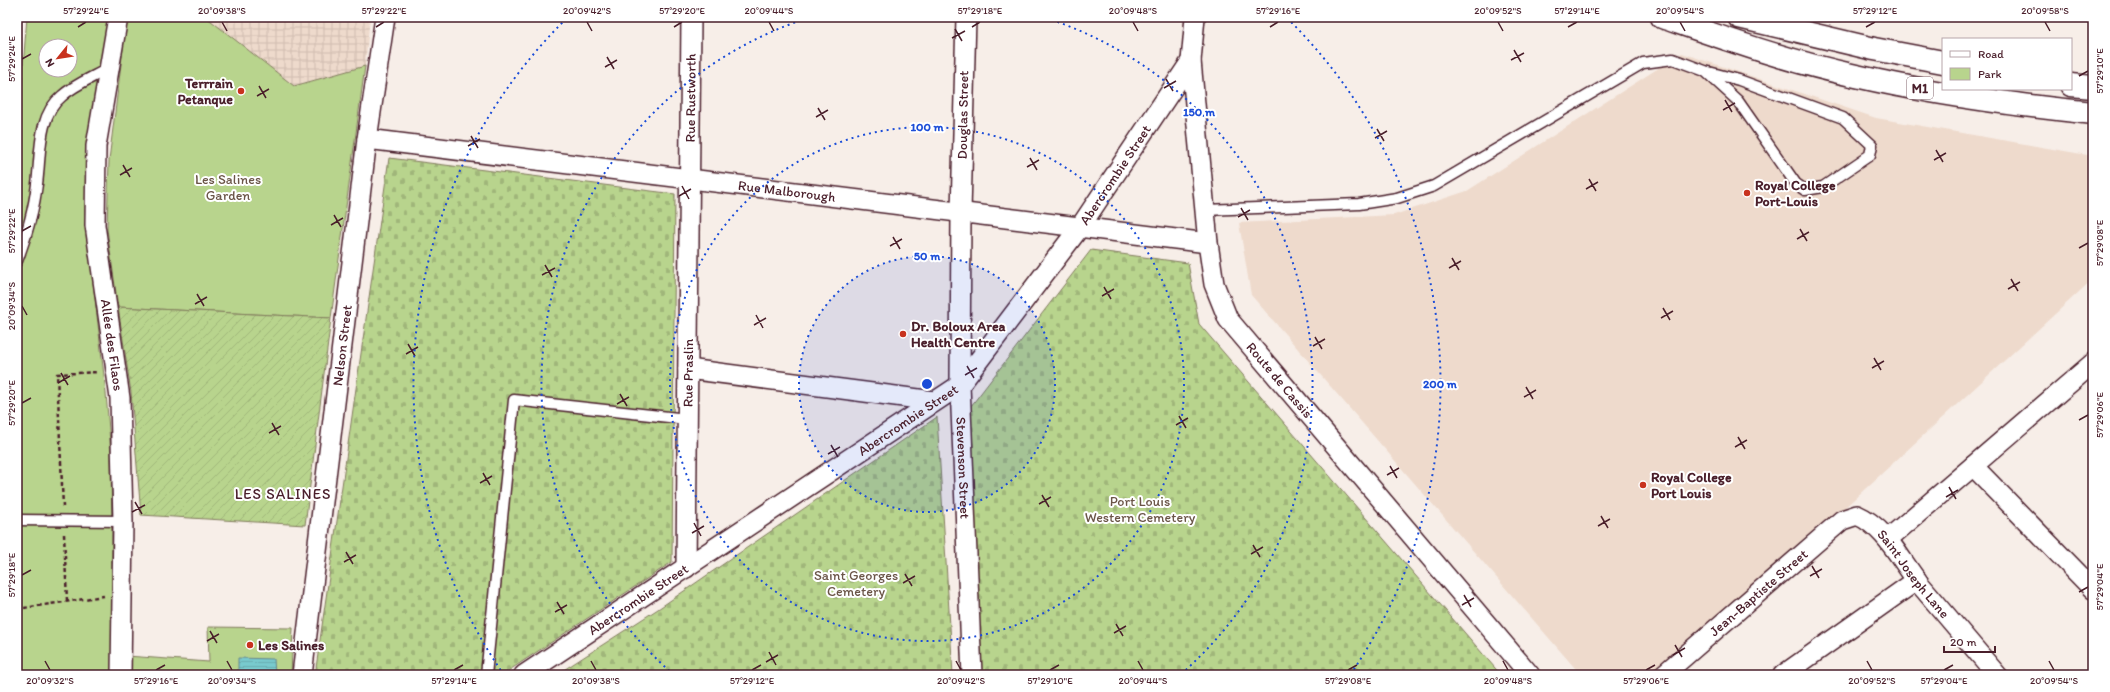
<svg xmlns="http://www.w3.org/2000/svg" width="2110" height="692" viewBox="0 0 2110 692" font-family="Itim,sans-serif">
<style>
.built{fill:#eedacc}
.industrial{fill:url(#industrial-grid)}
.cemetery{fill:url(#cemetery-stones);stroke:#817a5c}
.park{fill:#b8d48d;stroke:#817a5c;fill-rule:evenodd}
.garden{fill:url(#garden-furrows);stroke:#817a5c}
.water{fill:url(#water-rules);stroke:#66868d}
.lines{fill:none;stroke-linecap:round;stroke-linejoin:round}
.service-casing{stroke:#4a1f2b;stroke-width:13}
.minor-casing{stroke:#4a1f2b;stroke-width:22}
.trunk-casing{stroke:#4a1f2b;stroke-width:25}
.path{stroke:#4a1f2b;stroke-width:2.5;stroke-dasharray:4 3;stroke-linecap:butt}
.service{stroke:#fff;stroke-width:10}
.minor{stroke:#fff;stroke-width:19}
.trunk{stroke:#fff;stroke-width:22}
.ticks{fill:none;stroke:#4a1f2b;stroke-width:1.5}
.ring{fill:none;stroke:#1d4ed8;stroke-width:2;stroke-dasharray:2 4}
.poi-dot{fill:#c8321e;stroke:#fff;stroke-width:1.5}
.labels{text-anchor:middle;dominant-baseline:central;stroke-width:4;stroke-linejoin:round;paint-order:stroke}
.shield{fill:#fff;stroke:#80626b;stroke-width:1}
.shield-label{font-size:13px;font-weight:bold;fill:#4a1f2b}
.poi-label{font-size:14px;font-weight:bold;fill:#4a1f2b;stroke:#fff;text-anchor:start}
.street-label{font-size:14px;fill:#4a1f2b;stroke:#fff}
.park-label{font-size:14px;fill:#6b5548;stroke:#fff}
.neighbourhood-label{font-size:15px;letter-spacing:1px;fill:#4a1f2b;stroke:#fff}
.centre{fill:#1d4ed8;stroke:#fff;stroke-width:2}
.ring-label{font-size:12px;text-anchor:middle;font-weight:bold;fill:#1d4ed8;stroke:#fff;stroke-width:4;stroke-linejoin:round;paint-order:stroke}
.neatline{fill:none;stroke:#4a1f2b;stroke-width:1.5}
.ticks-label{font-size:10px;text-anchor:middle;fill:#4a1f2b}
</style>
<defs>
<pattern id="industrial-grid" width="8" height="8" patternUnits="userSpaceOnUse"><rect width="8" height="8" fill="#eedacc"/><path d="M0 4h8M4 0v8" fill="none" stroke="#cebbaf"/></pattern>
<pattern id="cemetery-stones" width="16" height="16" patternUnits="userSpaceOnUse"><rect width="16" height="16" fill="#b8d48d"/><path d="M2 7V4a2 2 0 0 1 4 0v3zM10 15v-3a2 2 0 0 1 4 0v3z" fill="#a0b67a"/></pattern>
<pattern id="garden-furrows" width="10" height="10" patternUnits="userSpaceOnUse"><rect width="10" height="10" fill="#b8d48d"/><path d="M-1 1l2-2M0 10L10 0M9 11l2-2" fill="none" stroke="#a0b67a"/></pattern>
<pattern id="water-rules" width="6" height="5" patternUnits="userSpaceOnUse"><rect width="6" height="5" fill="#78cace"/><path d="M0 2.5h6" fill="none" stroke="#69adb1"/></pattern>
</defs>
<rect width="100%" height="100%" fill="#f7eee8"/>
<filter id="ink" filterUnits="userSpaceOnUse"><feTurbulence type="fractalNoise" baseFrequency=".025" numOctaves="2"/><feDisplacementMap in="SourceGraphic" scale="8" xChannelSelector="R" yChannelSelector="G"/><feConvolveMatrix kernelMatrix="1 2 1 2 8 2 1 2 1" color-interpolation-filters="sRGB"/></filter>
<g filter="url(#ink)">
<path class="built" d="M1682 53 1876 118 2093 156V279L1663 675H1581L1251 295 1239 223 1394 215 1467 191Z"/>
<path class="industrial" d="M206 17H370L365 66 294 86Z"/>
<path class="cemetery" d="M389 158 675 194 672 562 502 675H315Z
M1091 250 1188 263 1199 324 1501 675H979L971 406Z
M937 417 953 675H556L658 609Z"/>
<path class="park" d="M27 17H110L87 146 85 213 106 393 111 455 113 655 209 662 208 627 293 628 291 675H17V141ZM46 46H70V70H46Z
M127 17H206L294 86 365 66 331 318 118 307 107 229 109 160Z"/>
<path class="garden" d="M118 307 331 318 305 525 141 515 131 392Z"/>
<path class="water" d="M238 658 274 659 275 675H238Z"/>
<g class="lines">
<defs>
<path id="service" d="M1205 210 1359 204 1397 198 1434 186 1643 63 1673 59 1705 71 1738 101 1796 184 1805 190 1823 187 1870 155 1872 145 1843 118 1739 80 1705 71
M17 261C26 237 34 210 37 184 41 155 37 116 62 96 75 84 94 77 109 68
M17 520 123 521
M486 675 514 400 687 419"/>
<g id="minor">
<path id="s1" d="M118 17 96 146 95 225 120 398 123 521 121 675"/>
<path id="s2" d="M966 17 961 212 960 385 972 675"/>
<path id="s3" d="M1195 17 1191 61 1208 243 1214 284 1228 319 1530 675"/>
<path id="s4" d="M367 139 1208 243"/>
<path d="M688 369 934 401"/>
<path d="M1973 466 2093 589"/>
<path d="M1888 539 2093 363"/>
<path id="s5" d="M686 568 691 17"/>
<path id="s6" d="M302 675 367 139 385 17"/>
<path id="s7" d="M524 675 960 385 1080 227 1191 61"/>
<path id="s8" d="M1663 675 1842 520 1857 515C1885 527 1900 559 1918 582 1944 613 1971 644 1997 675"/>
<path d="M1783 675 1917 580"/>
</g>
<path id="trunk" d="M1662 17C1726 39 1790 62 1856 76 1934 94 2014 105 2093 113
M1739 17 1874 49 1943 62
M2071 85 2093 87"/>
</defs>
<use href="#service" class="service-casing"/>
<use href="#minor" class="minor-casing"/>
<use href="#trunk" class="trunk-casing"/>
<path class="path" d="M63 507 57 374 99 372
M64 534 67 601
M17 609 104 596"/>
<use href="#service" class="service"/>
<use href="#minor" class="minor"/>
<use href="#trunk" class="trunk"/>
</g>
</g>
<path class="ticks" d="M222 22 227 31M587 22 592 31M769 22 774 31M1133 22 1138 31M1498 22 1503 31M1680 22 1685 31M2045 22 2050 31M78 27 86 22M376 27 384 22M674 27 682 22M972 27 980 22M1270 27 1278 22M1568 27 1577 22M1866 27 1875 22M955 29 962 41M952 38 965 31M1514 50 1521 62M607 57 614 69M22 59 31 54M1511 60 1524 53M605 67 617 60M2079 76 2088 71M1166 79 1173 91M259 86 266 98M1164 88 1176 81M257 96 269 89M1725 100 1732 112M818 108 825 120M1723 110 1735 103M816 117 828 110M1377 129 1384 141M471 136 478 148M1375 138 1387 131M468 146 480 139M1936 150 1943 162M1030 158 1037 170M1934 160 1946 153M123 165 130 177M1027 167 1039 160M120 175 132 168M1589 179 1596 191M682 186 689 199M1586 189 1598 182M679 196 691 189M1241 208 1248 220M334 215 341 227M1238 217 1250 210M331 225 343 218M1800 229 1807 241M22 231 31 226M893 237 900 249M1797 239 1809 232M890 246 902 239M2079 248 2088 243M1452 258 1459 270M545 265 552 277M1449 268 1461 261M542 275 555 268M2011 279 2018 291M1104 287 1111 299M2008 289 2020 282M197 294 204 306M1102 296 1114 289M195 304 207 297M22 306 27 315M1663 308 1670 320M756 315 763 328M1661 318 1673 311M754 325 766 318M1315 337 1322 349M408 344 415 356M1313 346 1325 339M406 354 418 347M1874 358 1881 370M967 366 974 378M1872 368 1884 361M61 373 68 385M965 375 977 368M58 383 70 376M1526 387 1533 399M620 394 627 406M1524 397 1536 390M22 403 31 398M617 404 629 397M1179 416 1186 428M2079 420 2088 415M272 423 279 435M1176 425 1188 418M269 433 281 426M1738 437 1745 449M831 445 838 457M1735 447 1747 440M828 454 840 447M1390 466 1397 478M483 473 490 485M1387 475 1399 468M480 483 492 476M1949 487 1956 499M1042 495 1049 507M1946 497 1958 490M135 502 142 514M1039 504 1051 497M132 512 145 505M1601 516 1608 528M694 523 701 536M1598 526 1610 519M692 533 704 526M1253 545 1260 557M346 552 353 564M1251 554 1263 547M344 562 356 555M1812 566 1819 578M905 574 912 586M22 575 31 570M1810 576 1822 569M903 583 915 576M2079 592 2088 587M1464 595 1471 607M557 602 564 614M1462 605 1474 598M555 612 567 605M1116 624 1123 636M210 631 217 643M1114 633 1126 626M207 641 219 634M1675 645 1682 657M769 652 776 665M1673 655 1685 648M45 661 50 670M227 661 232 670M591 661 596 670M956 661 961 670M1138 661 1143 670M1503 661 1508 670M1867 661 1872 670M2049 661 2054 670M766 662 778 655M156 670 165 665M454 670 463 665M752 670 761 665M1050 670 1059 665M1348 670 1357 665M1646 670 1655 665M1944 670 1953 665"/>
<circle cx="927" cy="384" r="128" fill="#1d4ed8" fill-opacity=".12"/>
<g class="ring">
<circle cx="927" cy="384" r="128"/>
<circle cx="927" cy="384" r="257"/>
<path d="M674 675A385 385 0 0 1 808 18M1046 18A385 385 0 0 1 1180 675"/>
<path d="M504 675A513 513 0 0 1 567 18M1287 18A513 513 0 0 1 1350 675"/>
</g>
<g class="poi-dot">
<circle cx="241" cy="91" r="4"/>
<circle cx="1747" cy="193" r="4"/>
<circle cx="903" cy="334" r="4"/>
<circle cx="1643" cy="485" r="4"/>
<circle cx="250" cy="645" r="4"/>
</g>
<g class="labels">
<rect class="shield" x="1907" y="77" width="26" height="22" rx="3"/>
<g class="shield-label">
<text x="1920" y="88">M1</text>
</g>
<g class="poi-label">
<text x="233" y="83" text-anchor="end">Terrrain<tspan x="233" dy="16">Petanque</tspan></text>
<text x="1755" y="185">Royal College<tspan x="1755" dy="16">Port-Louis</tspan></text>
<text x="911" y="326">Dr. Boloux Area<tspan x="911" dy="16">Health Centre</tspan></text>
<text x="1651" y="477">Royal College<tspan x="1651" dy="16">Port Louis</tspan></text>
<text x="258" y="645">Les Salines</text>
</g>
<g class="street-label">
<text stroke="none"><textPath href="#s5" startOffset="470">Rue Rustworth</textPath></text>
<text transform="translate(963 115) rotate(-89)">Douglas Street</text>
<text stroke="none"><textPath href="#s7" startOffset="785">Abercrombie Street</textPath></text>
<text stroke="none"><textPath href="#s4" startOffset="423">Rue Malborough</textPath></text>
<text stroke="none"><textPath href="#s1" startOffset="331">Allée des Filaos</textPath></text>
<text stroke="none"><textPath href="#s6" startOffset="332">Nelson Street</textPath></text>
<text stroke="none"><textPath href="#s5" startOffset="195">Rue Praslin</textPath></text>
<text stroke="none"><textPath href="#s3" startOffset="386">Route de Cassis</textPath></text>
<text stroke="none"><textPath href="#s7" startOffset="461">Abercrombie Street</textPath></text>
<text stroke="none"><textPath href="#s2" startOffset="451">Stevenson Street</textPath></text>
<text stroke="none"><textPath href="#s8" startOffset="335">Saint Joseph Lane</textPath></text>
<text stroke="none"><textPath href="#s8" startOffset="126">Jean-Baptiste Street</textPath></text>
<text stroke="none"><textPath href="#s7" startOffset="137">Abercrombie Street</textPath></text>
</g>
<g class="park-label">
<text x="228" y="179">Les Salines<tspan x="228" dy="16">Garden</tspan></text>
<text x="1140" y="501">Port Louis<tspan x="1140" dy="16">Western Cemetery</tspan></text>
<text x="856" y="575">Saint Georges<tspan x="856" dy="16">Cemetery</tspan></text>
</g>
<g class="neighbourhood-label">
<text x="283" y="494">LES SALINES</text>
</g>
</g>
<circle cx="927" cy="384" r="6" class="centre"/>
<g class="ring-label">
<text x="1199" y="116">150 m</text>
<text x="927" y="131">100 m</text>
<text x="927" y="260">50 m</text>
<text x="1440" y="388">200 m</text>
</g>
<rect width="2110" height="692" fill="none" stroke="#fff" stroke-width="44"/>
<rect x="1942" y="38" width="130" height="52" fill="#ffffff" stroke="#b7a5aa"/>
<rect x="1950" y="51" width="20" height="6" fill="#ffffff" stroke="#b7a5aa"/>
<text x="1978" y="58" font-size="12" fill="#4a1f2b">Road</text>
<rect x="1950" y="68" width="20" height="12" fill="#b8d48d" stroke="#b7a5aa"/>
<text x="1978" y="78" font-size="12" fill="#4a1f2b">Park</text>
<g transform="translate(58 58) rotate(240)"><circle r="19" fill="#ffffff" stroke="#b7a5aa"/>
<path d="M0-3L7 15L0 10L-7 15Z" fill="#c8321e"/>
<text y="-6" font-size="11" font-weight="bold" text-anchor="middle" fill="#4a1f2b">N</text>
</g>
<path d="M1944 646v6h51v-6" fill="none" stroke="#4a1f2b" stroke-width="2"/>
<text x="1950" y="646" font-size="12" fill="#4a1f2b" stroke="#ffffff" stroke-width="3" paint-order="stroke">20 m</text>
<rect x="22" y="22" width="2066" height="648" class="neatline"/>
<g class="ticks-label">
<text x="86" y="14">57°29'24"E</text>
<text x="222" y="14">20°09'38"S</text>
<text x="384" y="14">57°29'22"E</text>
<text x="587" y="14">20°09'42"S</text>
<text x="682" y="14">57°29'20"E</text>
<text x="769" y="14">20°09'44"S</text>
<text x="980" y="14">57°29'18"E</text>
<text x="1133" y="14">20°09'48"S</text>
<text x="1278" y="14">57°29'16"E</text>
<text x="1498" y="14">20°09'52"S</text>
<text x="1577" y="14">57°29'14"E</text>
<text x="1680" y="14">20°09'54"S</text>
<text x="1875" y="14">57°29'12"E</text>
<text x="2045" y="14">20°09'58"S</text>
<text transform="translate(11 59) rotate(-90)" y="4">57°29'24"E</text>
<text transform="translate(2099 71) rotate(-90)" y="4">57°29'10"E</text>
<text transform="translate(11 231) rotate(-90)" y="4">57°29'22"E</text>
<text transform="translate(2099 243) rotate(-90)" y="4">57°29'08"E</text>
<text transform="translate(11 306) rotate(-90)" y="4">20°09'34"S</text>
<text transform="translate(11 403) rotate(-90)" y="4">57°29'20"E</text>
<text transform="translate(2099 415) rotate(-90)" y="4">57°29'06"E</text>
<text transform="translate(11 575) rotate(-90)" y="4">57°29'18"E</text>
<text transform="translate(2099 587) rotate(-90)" y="4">57°29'04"E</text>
<text x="50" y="684">20°09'32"S</text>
<text x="156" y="684">57°29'16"E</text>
<text x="232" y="684">20°09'34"S</text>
<text x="454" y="684">57°29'14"E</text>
<text x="596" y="684">20°09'38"S</text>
<text x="752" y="684">57°29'12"E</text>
<text x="961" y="684">20°09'42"S</text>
<text x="1050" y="684">57°29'10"E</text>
<text x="1143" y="684">20°09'44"S</text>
<text x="1348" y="684">57°29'08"E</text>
<text x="1508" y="684">20°09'48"S</text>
<text x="1646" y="684">57°29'06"E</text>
<text x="1872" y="684">20°09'52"S</text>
<text x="1944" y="684">57°29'04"E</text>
<text x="2054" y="684">20°09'54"S</text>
</g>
</svg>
